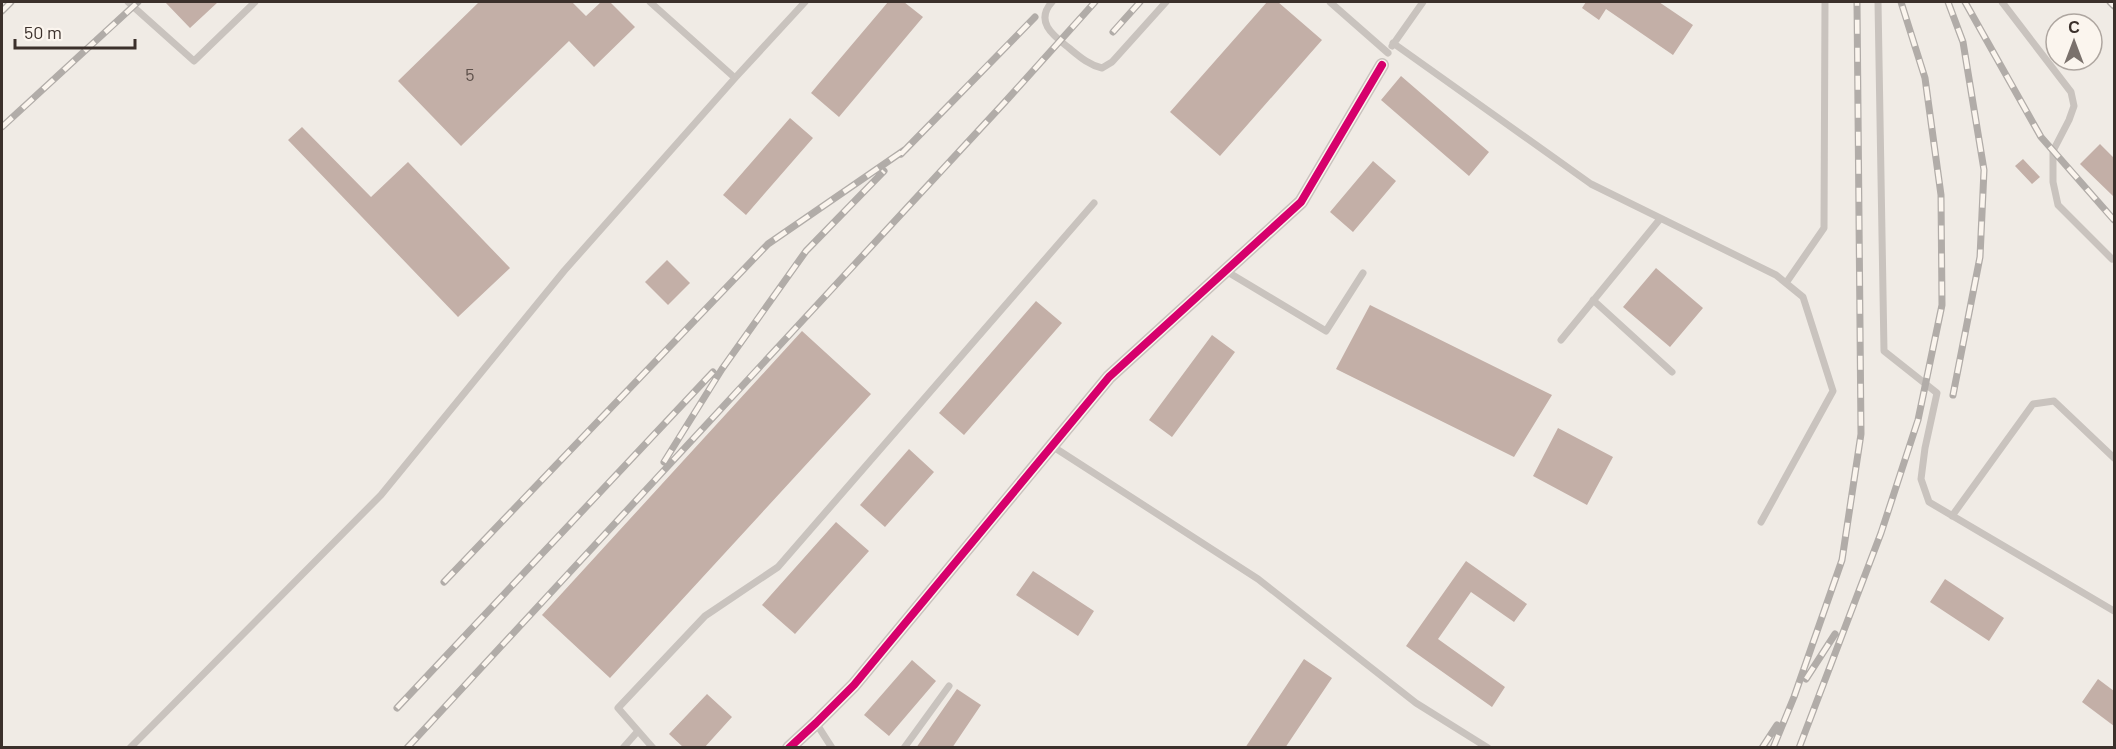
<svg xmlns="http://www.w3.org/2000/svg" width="2116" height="749" viewBox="0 0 2116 749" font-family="Barlow,sans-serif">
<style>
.building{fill:#c3afa7}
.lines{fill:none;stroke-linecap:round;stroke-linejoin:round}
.lane{stroke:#c9c3be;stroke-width:7}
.street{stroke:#c9c3be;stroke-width:14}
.rail-casing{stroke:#b1aca8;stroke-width:7}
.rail{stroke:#fbf5ee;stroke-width:4.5;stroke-dasharray:14;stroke-linecap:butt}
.cycleway-casing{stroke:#fbf5ee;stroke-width:11}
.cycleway{stroke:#d6006c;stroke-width:8}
.labels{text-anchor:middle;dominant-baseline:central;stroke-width:5;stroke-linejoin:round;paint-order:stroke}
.number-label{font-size:18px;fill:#5d504a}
</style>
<rect width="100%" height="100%" fill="#f0ebe5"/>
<path class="building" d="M165 2H218L190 28Z
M479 2H572L586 16 601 2H610L635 27 594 67 569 41 461 146 398 81Z
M888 2H904L923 17 839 117 811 93Z
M1267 2H1278L1322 40 1220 156 1170 112Z
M1586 2H1659L1693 25 1673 55 1606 9 1599 20 1582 8Z
M1401 76 1489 152 1469 176 1381 100Z
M790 118 813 138 746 215 723 195Z
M302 127 371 197 408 162 510 268 458 317 288 140Z
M2100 144 2114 158V197L2080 164Z
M2023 159 2040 177 2032 184 2015 166Z
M1373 161 1396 181 1353 232 1330 212Z
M667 260 690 283 668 305 645 282Z
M1656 268 1703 308 1670 347 1623 307Z
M1036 301 1062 323 964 435 939 413Z
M1370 305 1552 395 1514 457 1336 369Z
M802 331 871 394 610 678 542 615Z
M1212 335 1235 352 1172 437 1149 420Z
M1558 428 1613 457 1587 505 1533 476Z
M909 449 934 472 885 527 860 505Z
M836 522 869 551 795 634 762 605Z
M1466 561 1527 604 1514 622 1471 592 1438 639 1505 687 1492 707 1406 646Z
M1033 571 1094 611 1078 636 1016 595Z
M1945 579 2004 618 1989 641 1930 602Z
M1304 659 1332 678 1285 748H1245Z
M912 660 936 681 889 736 864 715Z
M2098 679 2114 691V726L2082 702Z
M957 689 981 705 952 748H916Z
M707 694 732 717 704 748H684L669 734Z"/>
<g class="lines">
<path class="lane" d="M128 2 194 61 255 2
M1052 2C1034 22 1054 36 1069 48 1080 57 1089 65 1102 68L1112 62 1166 2
M1330 2 1388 53
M1878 2 1884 351 1937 393 1925 448 1921 479 1929 502 2114 611
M2002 2 2071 92 2074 106 2069 120 2053 151V182L2058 205 2112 259
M1393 43 1591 184 1776 275 1803 297 1833 391 1761 522
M1392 46 1423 2
M735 78 805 2
M1226 271 1326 331 1363 273
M1786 283 1824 228 1825 2
M1593 300 1672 372
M1561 340 1660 219
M1052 446 1258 579 1416 703 1488 748
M1952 516 2033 404 2054 401 2114 458
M816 723 832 748
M130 748 381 495 564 271 735 78 650 2
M623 748 638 731
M653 748 618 708 705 616 778 567 1094 203
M904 748 949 686"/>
<path class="street" d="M789 748 816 723 854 685 1109 377 1301 202 1382 65"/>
<defs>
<path id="rail" d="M1948 2 1963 42 1984 170 1980 257 1953 395
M1965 2 2041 137 2114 220
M2110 2 2114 6
M2 11 11 2
M1113 32 1140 2
M2 127 138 2
M901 154 1035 17
M664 462 722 369 806 251 884 171
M444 582 768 244 906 149
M1806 679 1835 634
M397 708 713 372
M407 748 1004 103 1095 2
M1762 748 1777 725
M1773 748 1794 697 1842 560 1861 434 1857 2
M1799 748 1881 533 1918 420 1942 305 1941 195 1925 78 1901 2"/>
</defs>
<use href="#rail" class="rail-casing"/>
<use href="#rail" class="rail"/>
<defs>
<path id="cycleway" d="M789 748 816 723 854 685 1109 377 1301 202 1382 65"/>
</defs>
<use href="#cycleway" class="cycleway-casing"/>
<use href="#cycleway" class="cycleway"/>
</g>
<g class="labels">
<g class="number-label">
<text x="470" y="74">5</text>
</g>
</g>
<rect width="2116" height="749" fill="none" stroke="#3b302b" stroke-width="6"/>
<g transform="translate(2074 42)"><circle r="28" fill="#fbf5ee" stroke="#aea6a0" stroke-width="1.5"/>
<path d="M0-4.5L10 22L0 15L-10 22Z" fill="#7a716c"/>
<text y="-9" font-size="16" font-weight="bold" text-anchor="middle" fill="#3b302b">С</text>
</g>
<path d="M15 39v9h120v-9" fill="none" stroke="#3b302b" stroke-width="3"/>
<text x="24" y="39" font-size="18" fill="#3b302b" stroke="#fbf5ee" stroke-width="4.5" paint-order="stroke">50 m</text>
</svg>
